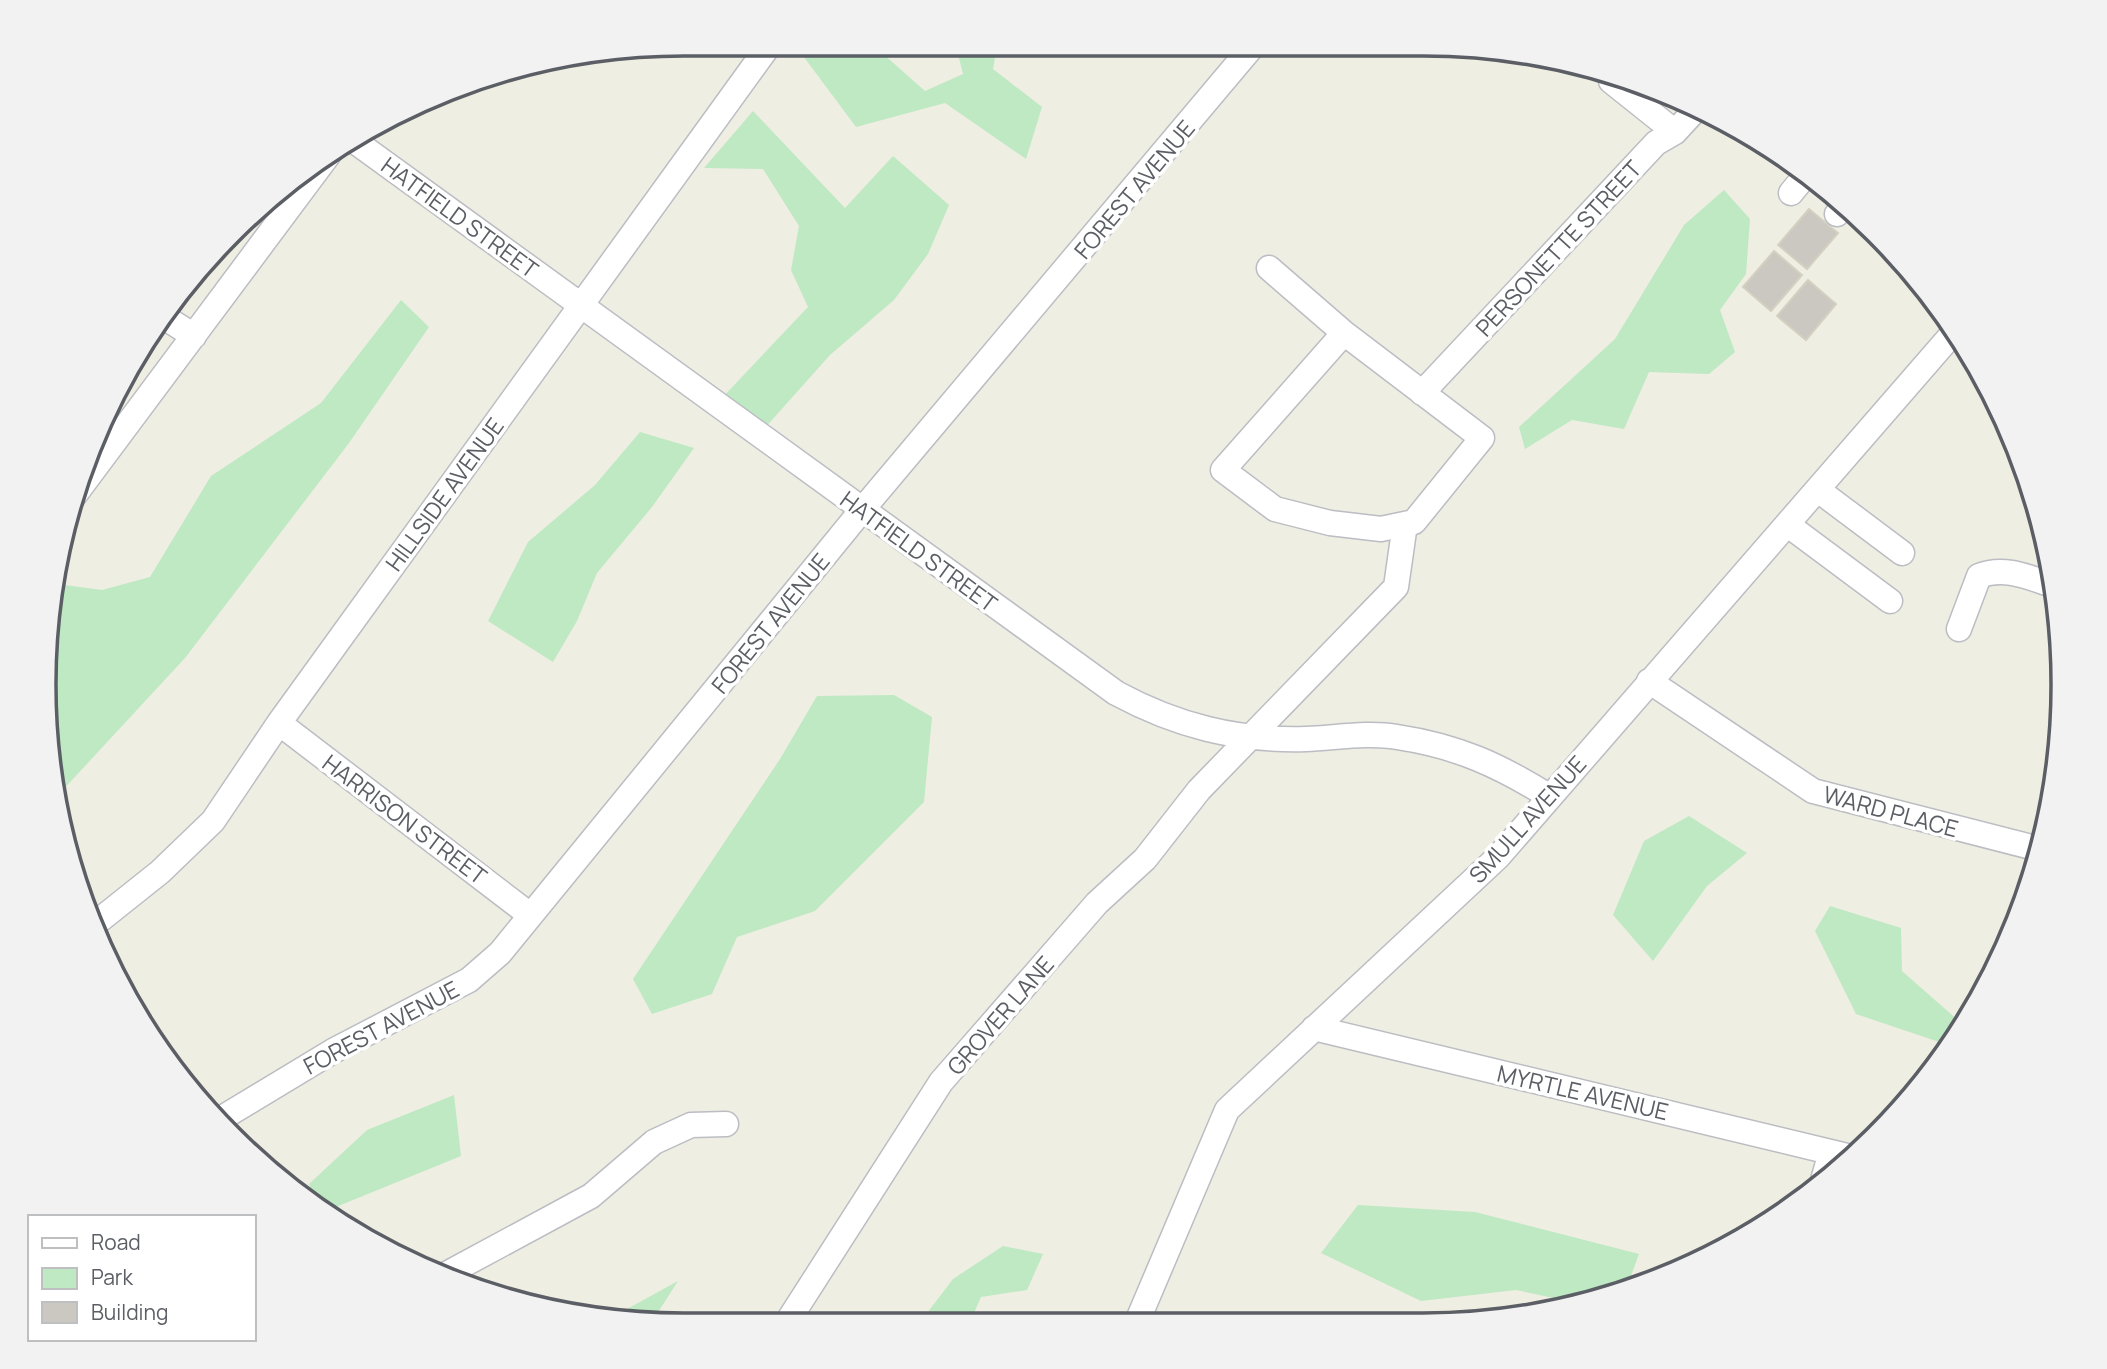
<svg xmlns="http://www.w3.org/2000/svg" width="2107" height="1369" viewBox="0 0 2107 1369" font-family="Manrope,sans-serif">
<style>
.green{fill:#bee9c2}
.building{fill:#cac8c0;stroke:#d4d0c1;stroke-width:2}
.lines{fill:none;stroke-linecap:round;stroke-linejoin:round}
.minor-casing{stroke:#bbbdc3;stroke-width:27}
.minor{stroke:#fff;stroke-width:24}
.labels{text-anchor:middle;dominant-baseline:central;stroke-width:7;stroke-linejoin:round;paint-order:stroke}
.street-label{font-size:23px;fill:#5b5f65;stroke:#fff}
.rim{fill:none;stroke:#5b5f65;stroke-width:3.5}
</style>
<rect width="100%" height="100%" fill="#efeee3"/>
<path class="green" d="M795 45H873L925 91 963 74 956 46H997L993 69 1042 107 1026 159 945 103 856 127Z
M753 111 845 208 893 156 949 205 928 254 894 300 830 355 763 430 720 400 808 307 791 270 799 226 763 169 704 168Z
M1724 190 1750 219 1746 274 1720 310 1735 352 1709 374 1649 372 1624 429 1572 420 1525 449 1519 427 1615 339 1684 225Z
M401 300 429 327 349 443 185 658 60 793 45 643 57 584 102 590 150 577 211 476 321 403Z
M640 432 694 448 652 507 597 573 577 621 553 662 488 621 528 542 595 485Z
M894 695 932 717 924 802 815 911 737 937 712 994 652 1014 633 979 780 759 817 696Z
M1689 816 1747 853 1707 886 1653 961 1613 915 1644 841Z
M1830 906 1901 928 1902 971 1960 1022 1945 1044 1856 1014 1815 931Z
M454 1095 461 1156 331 1209 315 1199 309 1184 367 1130Z
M1358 1205 1475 1212 1639 1254 1626 1289 1582 1304 1516 1290 1421 1301 1321 1253Z
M1003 1246 1043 1254 1027 1290 981 1297 970 1322 921 1321 953 1279Z
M678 1281 653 1320H607Z"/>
<path class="building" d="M1809 209 1838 233 1807 269 1778 245Z
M1774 251 1802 275 1771 311 1743 287Z
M1808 280 1836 304 1806 340 1777 316Z"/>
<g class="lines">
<defs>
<path id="minor" d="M1611 81 1675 132
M353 140 1116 693C1177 726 1237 741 1306 739 1335 738 1368 732 1397 737 1457 746 1499 765 1550 797
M1791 193 1805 176
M1837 214 1846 204
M1269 268 1344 333 1482 438 1414 522 1381 529 1330 523 1275 509 1223 470 1344 333
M164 317 194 336
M1422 393 1656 143 1675 132 1698 107
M1818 490 1902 553
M74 496 332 150
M1788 525 1890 601
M1959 629 1979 576C2004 566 2028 577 2052 585
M1649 681 1813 791 2039 849
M279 723 530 915
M96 923 160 872 213 821 279 723 770 44
M1314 1028 1851 1157
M222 1118 333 1051 469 980 500 953 862 510 1251 48
M1822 1184 1831 1152
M441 1277 591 1196 654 1142 691 1125 726 1124
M788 1321 941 1082 1097 903 1145 859 1199 790 1396 587 1405 524
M1137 1322 1227 1110 1498 857 1954 332"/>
</defs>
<use href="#minor" class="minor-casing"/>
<use href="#minor" class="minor"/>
</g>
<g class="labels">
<g class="street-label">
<text transform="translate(1134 189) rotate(-50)">FOREST AVENUE</text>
<text transform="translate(460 217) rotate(36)">HATFIELD STREET</text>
<text transform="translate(1558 248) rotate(-47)">PERSONETTE STREET</text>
<text transform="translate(444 494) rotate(-54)">HILLSIDE AVENUE</text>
<text transform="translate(919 551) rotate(36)">HATFIELD STREET</text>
<text transform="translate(770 623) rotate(-51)">FOREST AVENUE</text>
<text transform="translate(1891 811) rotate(15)">WARD PLACE</text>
<text transform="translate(405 819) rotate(37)">HARRISON STREET</text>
<text transform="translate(1527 819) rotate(-48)">SMULL AVENUE</text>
<text transform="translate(1000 1015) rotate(-49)">GROVER LANE</text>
<text transform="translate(381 1027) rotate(-28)">FOREST AVENUE</text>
<text transform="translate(1583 1092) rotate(13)">MYRTLE AVENUE</text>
</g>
</g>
<path d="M0 0H2107V1369H0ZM684 56H1423A628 628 0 0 1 2051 684V685A628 628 0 0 1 1423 1313H684A628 628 0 0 1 56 685V684A628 628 0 0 1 684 56Z" fill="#f2f2f3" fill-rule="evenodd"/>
<path class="rim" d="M684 56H1423A628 628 0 0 1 2051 684V685A628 628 0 0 1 1423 1313H684A628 628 0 0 1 56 685V684A628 628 0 0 1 684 56Z"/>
<rect x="28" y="1215" width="228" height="126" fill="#ffffff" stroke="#bdbfc1" stroke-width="2"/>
<rect x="42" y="1238" width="35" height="10" fill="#ffffff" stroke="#bdbfc1" stroke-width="2"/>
<text x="91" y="1250" font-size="21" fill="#5b5f65">Road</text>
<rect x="42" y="1268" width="35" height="21" fill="#bee9c2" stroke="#bdbfc1" stroke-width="2"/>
<text x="91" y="1285" font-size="21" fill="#5b5f65">Park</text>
<rect x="42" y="1302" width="35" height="21" fill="#cac8c0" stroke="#bdbfc1" stroke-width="2"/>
<text x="91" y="1320" font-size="21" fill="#5b5f65">Building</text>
</svg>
